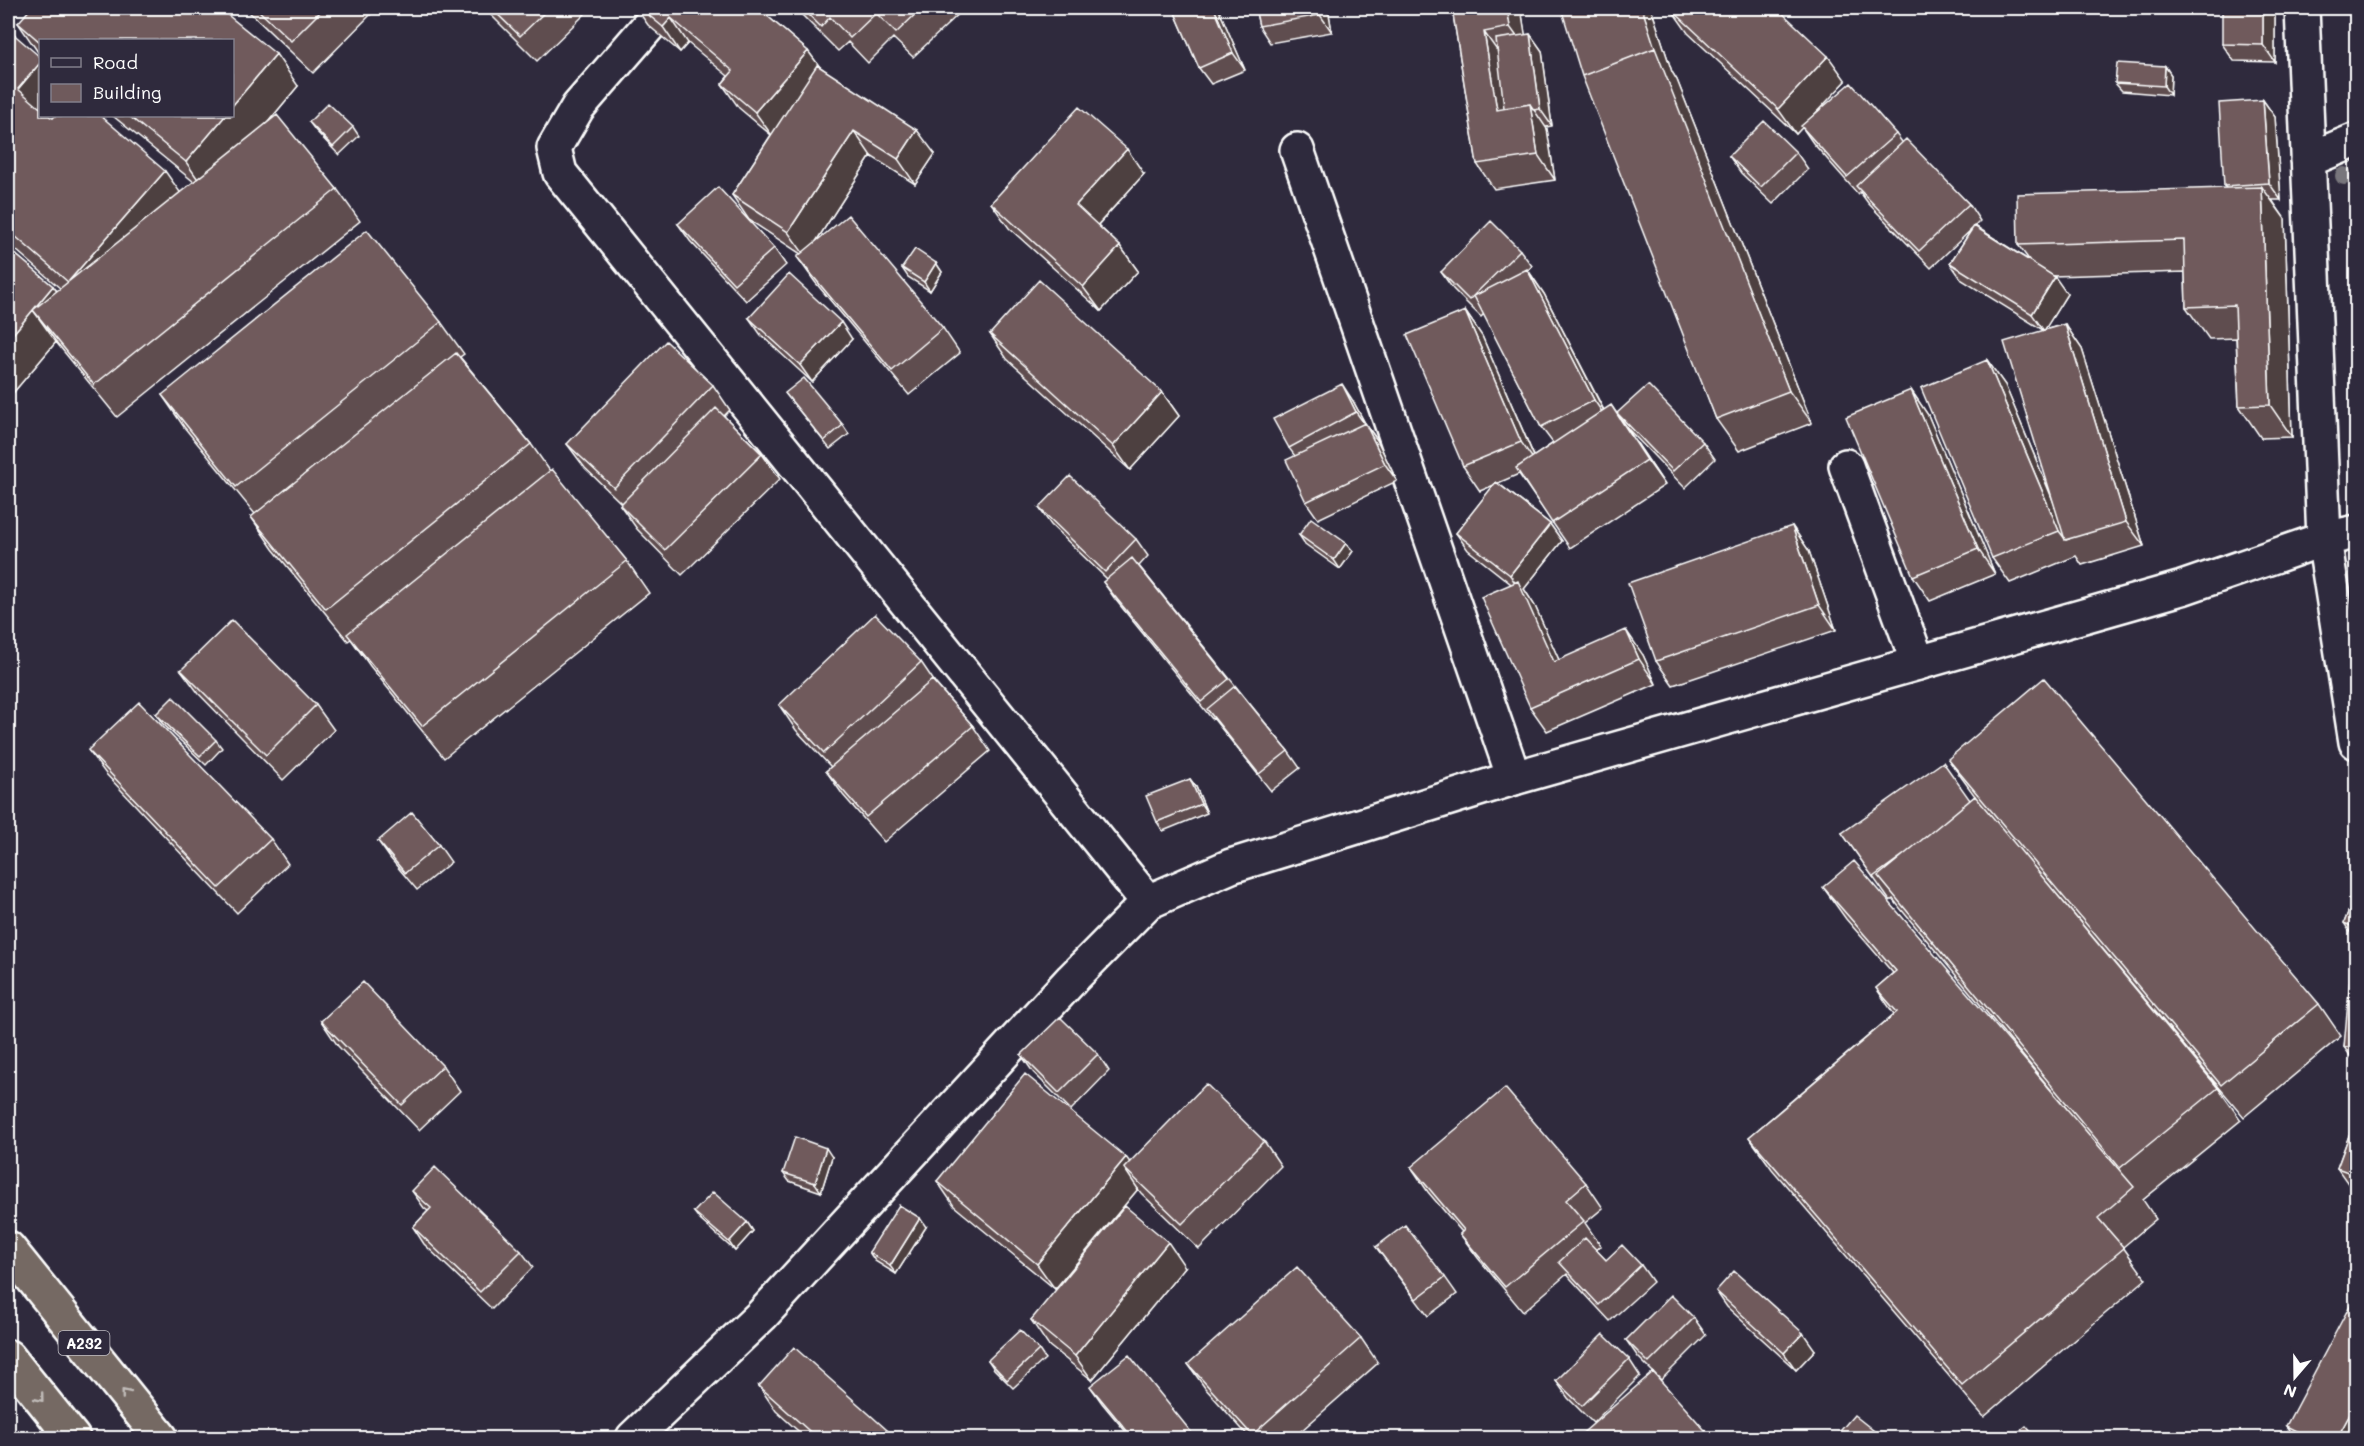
<svg xmlns="http://www.w3.org/2000/svg" width="2364" height="1446" viewBox="0 0 2364 1446" font-family="Mali,sans-serif">
<style>
.lines{fill:none;stroke-linecap:round;stroke-linejoin:round}
.street-casing{stroke:#fff;stroke-width:38}
.secondary-casing{stroke:#fff;stroke-width:38}
.highway-casing{stroke:#fff;stroke-width:38}
.street{stroke:#2f2a3d;stroke-width:33}
.secondary{stroke:#2f2a3d;stroke-width:33}
.highway{stroke:#756964;stroke-width:33}
.tree{fill:#78767b}
.wall{fill:#5f4d4f;stroke:#fff;stroke-width:1.5}
.shaded-wall{fill:#4e3f40;stroke:#fff;stroke-width:1.5}
.building{fill:#6f5a5c;stroke:#fff;stroke-width:1.5}
.oneway{stroke:#c1bcb9}
.labels{text-anchor:middle;dominant-baseline:central;stroke-width:5;stroke-linejoin:round;paint-order:stroke}
.shield{fill:#2f2a3d;stroke:#c1bfc5;stroke-width:1.5}
.shield-label{font-size:15px;font-weight:bold;fill:#fff}
</style>
<rect width="100%" height="100%" fill="#2f2a3d"/>
<filter id="ink" filterUnits="userSpaceOnUse"><feTurbulence type="fractalNoise" baseFrequency=".0167" numOctaves="2"/><feDisplacementMap in="SourceGraphic" scale="12" xChannelSelector="R" yChannelSelector="G"/><feConvolveMatrix kernelMatrix="1 2 1 2 8 2 1 2 1" color-interpolation-filters="sRGB"/></filter>
<g filter="url(#ink)">
<g class="lines">
<defs>
<path id="street" d="M664 8 578 107 554 148 560 173 1148 902
M2302 8 2324 539 2356 742
M1297 150 1514 778
M2308 160 2356 140
M1846 466 1918 663"/>
<path id="secondary" d="M633 1438 762 1315 1072 979 1148 902 1231 866 1514 778 2182 588 2324 539 2356 532"/>
<path id="highway" d="M8 1248 161 1438
M8 1357 73 1438"/>
</defs>
<use href="#street" class="street-casing"/>
<use href="#secondary" class="secondary-casing"/>
<use href="#highway" class="highway-casing"/>
<use href="#street" class="street"/>
<use href="#secondary" class="secondary"/>
<use href="#highway" class="highway"/>
</g>
<circle class="tree" cx="2344" cy="176" r="9"/>
<path class="wall" d="M245 8H377L313 73Z
M484 8H580L585 14 537 61Z
M636 8H758L808 51 819 66 935 154 915 184 871 156 815 243 943 328 960 353 909 395 815 282 797 257 801 254 749 220 732 195 771 135 739 108 722 84 728 76 688 43 680 52 648 25Z
M795 8H965L913 57 893 38 868 63 848 42 838 51Z
M1173 8H1218L1245 70 1211 84 1199 68Z
M1255 8H1328L1332 32 1270 43 1259 26Z
M1452 8H1521L1525 35 1530 34 1542 51 1552 126 1546 127 1547 129 1555 180 1494 189 1477 164Z
M1561 8H1651L1672 72 1677 80 1812 423 1739 451 1716 419Z
M2275 8V62L2234 61 2222 44Z
M1671 9 1846 81 1812 116 1896 134 1902 142 1969 204 1980 221 1975 226 2030 261 2018 245 2226 188 2224 186 2263 100 2275 117 2281 200H2272L2285 219 2292 437 2261 438 2239 406 2236 338 2209 339 2186 307 2185 272 2053 276 2067 294 2044 330 2065 324 2082 349 2144 546 2082 565 2076 556 2010 583 1992 558 1987 360 2005 385 2051 495 2043 330 1962 280 1950 263 1972 229 1931 268 1868 203 1860 192 1858 194 1813 143 1802 127 1796 134 1688 33Z
M18 23 298 86 269 121 337 189 360 221 117 417 56 342 8 399V248L53 286 57 291 61 289 8 243V35L40 116 53 118 180 193 194 182 113 116H232L40 40V55Z
M2165 66 2171 75 2170 95 2122 91 2115 83Z
M309 122 353 127 359 136 339 155 315 130Z
M1796 152 1808 169 1773 204 1741 173 1729 156Z
M1144 174 1098 225 1120 246 1138 271 1101 311 1009 228 991 203Z
M678 224 774 248 786 265 746 301 690 241Z
M1520 250 1532 266 1528 270 1544 294 1604 410 1628 430 1665 485 1570 548 1519 474 1498 483 1550 524 1562 541 1524 589 1535 606 1559 660 1643 655 1656 684 1547 731 1530 707 1511 584 1468 550 1456 533 1494 485 1480 491 1463 466 1465 311 1482 336 1534 456 1553 443 1541 427 1484 314 1481 317 1453 289 1441 272Z
M936 263 942 272 930 291 908 277 902 268Z
M749 318 852 339 812 382 761 335Z
M441 322 464 354 460 357 531 444 550 471 627 561 649 593 444 758 370 666 351 639 348 641 273 549 251 517 255 514 184 427 162 395Z
M990 334 1162 392 1179 416 1130 470 1007 359Z
M713 385 730 410 724 416 762 454 780 479 682 575 637 529 620 505 621 503 585 468 567 444Z
M1911 390 1928 415 1995 574 1930 601 1913 576Z
M785 393 843 425 849 434 830 449Z
M1353 401 1365 423 1377 440 1397 481 1318 519 1306 502 1295 456 1289 448Z
M1617 413 1703 442 1715 459 1685 488 1629 430Z
M1039 508 1136 539 1148 556 1139 566 1288 751 1300 768 1271 791 1213 718 1212 719 1115 599 1103 582 1107 579 1051 525Z
M1792 526 1809 551 1836 630 1673 685 1656 661Z
M1299 535 1346 543 1353 551 1340 569 1305 544Z
M921 662 936 684 973 726 990 751 884 842 843 795 826 771 831 767 796 730 779 705Z
M181 670 316 705 334 730 283 780 199 694Z
M156 714 216 740 222 748 206 765 162 723Z
M88 750 271 839 288 864 237 913 106 774Z
M1948 759 2319 1004 2341 1036 2244 1117 2018 848 2218 1088 2241 1120 2143 1200 2156 1219 2123 1247 2146 1279 1984 1417 1772 1169 1749 1137 1894 1014 1876 988 1893 973 1846 919 1823 887 2067 1109 1900 908 1893 899 1890 901 1842 833 1970 800 1975 796Z
M1190 779 1196 787 1207 813 1163 831 1157 822Z
M378 841 439 845 451 862 417 890 390 858Z
M2356 892V941L2344 923Z
M2356 957V1064L2344 1047Z
M321 1021 443 1066 460 1091 419 1130 338 1046Z
M1098 1054 1109 1071 1071 1110 1033 1072 1021 1055Z
M2356 1117V1188L2349 1185 2337 1168Z
M1264 1141 1281 1166 1199 1249 1141 1193 1138 1189 1055 1289 954 1206 937 1181 1130 1162Z
M832 1157 821 1192 789 1181 783 1173Z
M1411 1167 1586 1183 1603 1208 1585 1223 1601 1246 1596 1250 1606 1260 1641 1265 1653 1282 1610 1321 1571 1279 1567 1274 1523 1312 1478 1258 1460 1234 1462 1232 1428 1192Z
M412 1191 521 1251 533 1267 492 1309 424 1244 413 1227 428 1211 424 1208Z
M694 1212 747 1222 753 1231 735 1251 700 1220Z
M926 1227 896 1274 875 1261 869 1252Z
M1376 1247 1445 1277 1457 1294 1428 1316Z
M1185 1267 1092 1380 1048 1345 1031 1320Z
M1716 1291 1815 1350 1796 1370 1727 1307Z
M1694 1318 1706 1335 1661 1380 1638 1357 1626 1340Z
M1361 1338 1378 1363 1293 1438H1250L1205 1388 1188 1364Z
M1039 1350 1045 1359 1013 1388 994 1369 988 1360Z
M1629 1359 1640 1376 1593 1423 1568 1398 1556 1381Z
M759 1386 896 1438H806L776 1411Z
M1090 1386 1196 1438H1131L1102 1403Z
M2286 1426 2356 1438H2295Z"/>
<path class="shaded-wall" d="M1214 8H1218L1245 70 1233 53Z
M1319 8H1328L1332 32 1320 15Z
M1507 8H1521L1528 52 1510 27Z
M1642 8H1651L1672 72 1677 80 1812 423 1789 391 1656 54Z
M2263 8H2275V62L2263 45Z
M671 18 688 43 680 52 663 27Z
M1484 32 1501 56 1511 113 1497 110Z
M1530 34 1542 51 1552 126 1540 109Z
M808 51 826 75 773 137 755 112Z
M276 54 298 86 208 194 186 162 225 116H232V106Z
M1828 56 1846 81 1796 134 1778 109Z
M40 63V116L18 89Z
M2165 66 2171 75 2170 95 2164 86Z
M2263 100 2275 117 2281 200 2269 183Z
M1530 104 1547 129 1555 180 1538 155Z
M917 130 935 154 915 184 898 159Z
M854 131 871 156 806 257 788 232Z
M1127 149 1144 174 1093 230 1076 205Z
M165 171 187 202 68 282Z
M2262 187 2285 219 2292 437 2270 405Z
M1120 246 1138 271 1101 311 1083 287Z
M936 263 942 272 930 291 924 282Z
M1527 269 1544 294 1611 425 1594 400Z
M2055 277 2067 294 2044 331 2032 314Z
M53 286 76 318 33 310 56 342 8 399V340Z
M1465 311 1482 336 1538 466 1521 442Z
M841 322 852 339 812 382 800 365Z
M2065 324 2082 349 2144 546 2126 522Z
M1987 360 2005 385 2069 539 2066 540 2059 531Z
M1342 384 1353 401 1368 429 1356 412Z
M1911 390 1928 415 1995 574 1978 549Z
M1162 392 1179 416 1130 470 1113 446Z
M1611 405 1628 430 1665 485 1647 460Z
M1365 423 1377 440 1397 481 1385 464Z
M1550 524 1562 541 1524 589 1535 606 1571 687 1554 662 1521 592 1510 575Z
M1792 526 1809 551 1836 630 1819 605Z
M1346 543 1353 551 1340 569 1334 560Z
M1626 630 1643 655 1656 684 1639 659Z
M1190 779 1196 787 1207 813 1201 804Z
M826 1148 832 1157 821 1192 815 1183Z
M1126 1157 1144 1182 1124 1168 1138 1189 1055 1289 1037 1264Z
M920 1218 926 1227 896 1274 890 1266Z
M747 1222 753 1231 735 1251 729 1242Z
M1168 1242 1185 1267 1092 1380 1075 1356Z
M1803 1333 1815 1350 1796 1370 1784 1353Z
M2356 1403V1438H2337Z"/>
<path class="building" d="M31 8H219L276 54 232 106V40H40V42L18 23Z
M256 8H324L291 41Z
M491 8H549L520 36Z
M640 8H758L808 51 755 112 722 84 733 71 671 18 663 27Z
M802 8H922L896 33 876 13 850 38 830 17 821 27Z
M1173 8H1214L1233 53 1199 68Z
M1255 8H1319L1320 15 1259 26Z
M1452 8H1507L1510 27 1484 32 1497 110 1530 104 1538 155 1477 164Z
M1561 8H1642L1655 48 1582 76Z
M1672 8H1777L1828 56 1778 109 1671 9Z
M2222 8H2263V45L2222 44Z
M10 31 40 57V63L18 89 40 108V116H49L53 118 55 116H101L165 171 68 282 8 230V35Z
M1530 34 1540 109 1534 110 1530 104 1504 108 1496 39Z
M1655 48 1789 391 1716 419 1582 76Z
M2117 63 2165 66 2164 86 2115 83Z
M817 65 917 130 898 159 854 131 788 232 732 195Z
M1851 83 1896 134 1847 177 1801 126Z
M2263 100 2269 183 2224 186 2219 103Z
M328 103 353 127 333 147 309 122Z
M1079 107 1127 149 1076 205 1120 246 1083 287 991 203Z
M277 115 337 189 94 385 33 310Z
M129 116H225L186 162Z
M1764 121 1796 152 1761 187 1729 156Z
M1906 139 1969 204 1919 251 1856 186Z
M718 187 774 248 734 284 678 224Z
M2262 187 2270 405 2239 406 2235 305 2186 307 2184 240 2018 245 2017 194Z
M848 215 943 328 892 371 797 257Z
M1491 221 1520 250 1469 300 1441 272Z
M1974 226 2055 277 2032 314 1950 263Z
M367 230 441 322 236 487 162 395Z
M8 248 53 286 8 340Z
M915 249 936 263 924 282 902 268Z
M1527 269 1594 400 1541 427 1474 296Z
M789 274 841 322 800 365 749 318Z
M1039 280 1162 392 1113 446 990 334Z
M1465 311 1521 442 1463 466 1407 335Z
M2065 324 2126 522 2065 540 2004 342Z
M2356 329V348L2349 333Z
M666 341 713 385 614 488 567 444Z
M456 353 531 444 326 609 251 517Z
M1987 360 2059 531 1992 558 1921 388Z
M804 378 843 425 824 441 785 393Z
M1342 384 1356 412 1289 448 1273 419Z
M1648 385 1703 442 1673 471 1617 413Z
M1911 390 1978 549 1913 576 1846 417Z
M1611 405 1647 460 1552 523 1516 468Z
M716 408 762 454 665 550 620 505Z
M1365 423 1385 464 1306 502 1286 460Z
M552 469 627 561 422 726 347 634Z
M1070 476 1136 539 1105 572 1039 508Z
M1496 482 1550 524 1510 575 1456 533Z
M1311 518 1346 543 1334 560 1299 535Z
M1792 526 1819 605 1656 661 1628 583Z
M1132 558 1229 679 1201 702 1103 582Z
M1518 581 1554 662 1626 630 1639 659 1530 707 1481 597Z
M875 614 921 662 824 753 779 705Z
M232 620 316 705 266 755 181 670Z
M2044 678 2319 1004 2221 1085 1948 759Z
M932 680 973 726 866 817 826 771Z
M1235 686 1288 751 1259 774 1207 709Z
M173 697 216 740 200 756 156 714Z
M139 702 271 839 219 888 88 750Z
M1943 762 1970 800 1906 853 1873 877 1842 833Z
M1190 779 1201 804 1157 822 1146 796Z
M1975 796 2218 1088 2120 1168 1878 876Z
M412 812 439 845 405 873 378 841Z
M1854 861 2134 1187 2098 1218 2124 1248 1962 1385 1749 1137 1897 1012 1876 988 1896 971 1823 887Z
M2356 892V928L2344 923Z
M2352 956 2356 957V1048L2344 1047Z
M363 982 443 1066 402 1105 321 1021Z
M1060 1017 1098 1054 1059 1093 1021 1055Z
M1025 1074 1126 1157 1037 1264 937 1181Z
M1206 1084 1264 1141 1182 1224 1124 1168Z
M1505 1088 1586 1183 1566 1200 1584 1221 1505 1287 1460 1234 1464 1230 1411 1167Z
M2356 1117V1175L2337 1168Z
M795 1137 826 1148 815 1183 783 1173Z
M435 1167 521 1251 480 1292 413 1227 431 1208 412 1191Z
M713 1192 747 1222 729 1242 694 1212Z
M899 1205 920 1218 890 1266 869 1252Z
M1125 1206 1168 1242 1075 1356 1031 1320Z
M1405 1225 1445 1277 1416 1299 1376 1247Z
M1585 1238 1606 1260 1622 1245 1641 1265 1599 1305 1559 1262Z
M1297 1267 1361 1338 1252 1435 1188 1364Z
M1734 1271 1803 1333 1784 1353 1716 1291Z
M2356 1294V1403L2337 1438H2310L2286 1426Z
M1671 1295 1694 1318 1649 1363 1626 1340Z
M1020 1330 1039 1350 1007 1380 988 1360Z
M1603 1334 1629 1359 1582 1406 1556 1381Z
M794 1347 896 1438H817L759 1386Z
M1129 1355 1196 1438H1133L1090 1386Z
M1653 1372 1712 1438H1577Z
M1854 1415 1883 1438H1837L1835 1437Z
M2026 1426 2036 1438H2011Z"/>
<defs><path id="oneway-chevron" d="M-2-3.5L2.5 0L-2 3.5" fill="none" stroke-width="1.6" stroke-linecap="round" stroke-linejoin="round" transform="scale(1.5)"/></defs>
<g class="oneway">
<use href="#oneway-chevron" transform="translate(125 1393) rotate(-129)"/>
<use href="#oneway-chevron" transform="translate(40 1398) rotate(51)"/>
</g>
</g>
<g class="labels">
<rect class="shield" x="58.5" y="1331" width="51" height="24" rx="4.5"/>
<g class="shield-label">
<text x="84" y="1343">A232</text>
</g>
</g>
<rect width="2364" height="1446" fill="none" stroke="#2f2a3d" stroke-width="30"/>
<rect x="15" y="15" width="2334" height="1416" fill="none" stroke="#fff" stroke-width="2" filter="url(#ink)"/>
<rect x="39" y="39" width="195" height="78" fill="#2f2a3d" stroke="#827f8b" stroke-width="1.5"/>
<rect x="51" y="58" width="30" height="9" fill="#2f2a3d" stroke="#827f8b" stroke-width="1.5"/>
<text x="93" y="69" font-size="18" fill="#ffffff">Road</text>
<rect x="51" y="84" width="30" height="18" fill="#6f5a5c" stroke="#827f8b" stroke-width="1.5"/>
<text x="93" y="99" font-size="18" fill="#ffffff">Building</text>
<g transform="translate(2295 1377) rotate(200)" stroke="#2f2a3d" stroke-width="4.5" paint-order="stroke">
<path d="M0-4.5L10 22L0 15L-10 22Z" fill="#ffffff"/>
<text y="-9" font-size="16" font-weight="bold" text-anchor="middle" fill="#ffffff">N</text>
</g>
</svg>
